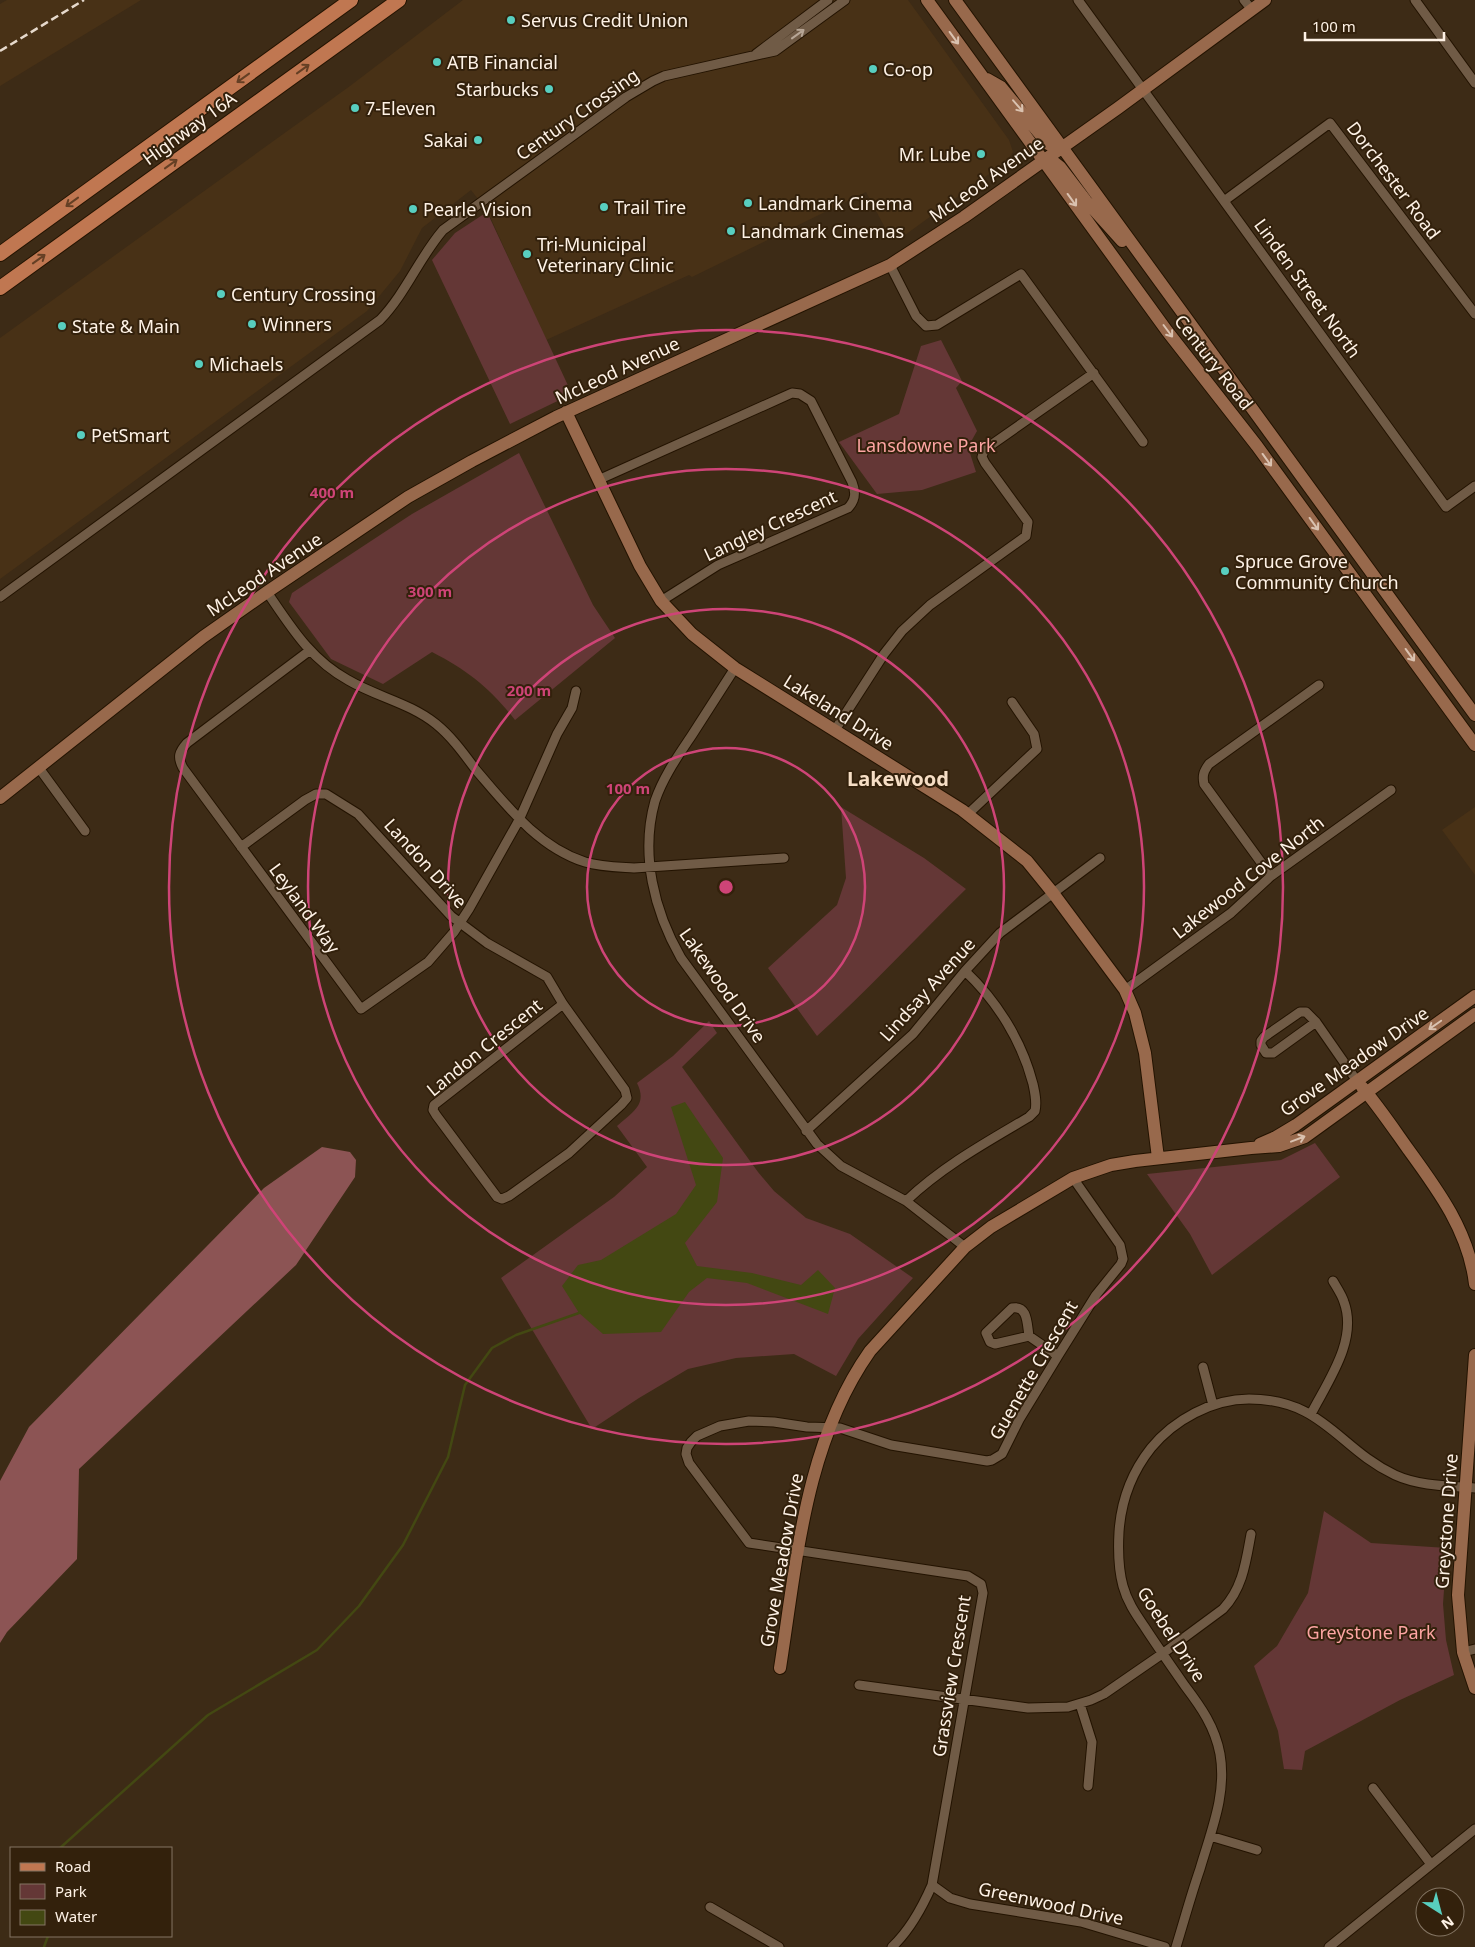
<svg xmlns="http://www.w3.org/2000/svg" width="1475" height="1947" viewBox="0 0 1475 1947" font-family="'Noto Sans',sans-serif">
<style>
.built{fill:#483116}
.green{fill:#643736}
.forest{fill:#8c5454}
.water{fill:#434812}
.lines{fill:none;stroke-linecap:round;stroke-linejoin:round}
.stream{stroke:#434812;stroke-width:2.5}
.street-casing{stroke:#231301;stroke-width:11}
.secondary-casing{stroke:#231301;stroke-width:14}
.primary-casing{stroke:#231301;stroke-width:16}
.street{stroke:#705b46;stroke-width:9}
.secondary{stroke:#98694c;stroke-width:12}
.primary{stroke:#c07751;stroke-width:14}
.rail{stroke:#e6d9cc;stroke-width:2.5;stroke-dasharray:8 4;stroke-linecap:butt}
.oneway{stroke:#b7a696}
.oneway2{stroke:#dac2b0}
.oneway3{stroke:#643f24}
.ring{fill:none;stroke:#ce4477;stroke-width:2.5}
.poi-dot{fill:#58cebf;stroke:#33210c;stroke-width:2}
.labels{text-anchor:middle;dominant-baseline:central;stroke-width:4;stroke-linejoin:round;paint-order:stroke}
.poi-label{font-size:18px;fill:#fef2e6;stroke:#33210c;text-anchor:start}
.street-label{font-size:18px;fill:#fef2e6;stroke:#33210c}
.park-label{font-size:18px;fill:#fda5a3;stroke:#33210c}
.quarter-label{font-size:20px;font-weight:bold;fill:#f6dec5;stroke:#33210c}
.centre{fill:#ce4477;stroke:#33210c;stroke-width:2.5}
.ring-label{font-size:15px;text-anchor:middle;font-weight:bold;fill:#ce4477;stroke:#33210c;stroke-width:4;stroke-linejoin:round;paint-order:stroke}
</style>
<rect width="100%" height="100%" fill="#3d2b16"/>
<path class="built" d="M7 0H141L0 86V4Z
M463 0H908L1009 140 1013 152 1007 161 898 240 891 239 866 192 692 277 689 275 546 340 488 212 471 190 422 228 400 271 367 311 0 579V338L350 86Z
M1475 807V875L1442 830Z"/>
<path class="green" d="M487 212 572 394 510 424 432 260 455 233Z
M941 340 962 381 956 388 977 431 968 447 976 472 922 490 877 494 839 442 899 414 921 346Z
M519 453 593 605 615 638 515 720C490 688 467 670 432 652L383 684 331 659 289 602 292 593 412 514Z
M841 807 924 858 966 889C916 938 869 989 817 1036L768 968 837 905 846 878Z
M709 1021 717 1033 682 1067 758 1172 774 1191 806 1218 850 1234 913 1278 858 1339 836 1376 794 1354 736 1358 688 1369 639 1398 592 1429 501 1278 614 1197 647 1167 617 1126C632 1112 648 1105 637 1083L673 1056Z
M1315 1143 1340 1177 1212 1275 1190 1234 1147 1174 1281 1160Z
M1324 1511 1371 1543 1447 1548 1443 1604 1446 1640 1454 1675 1400 1700 1305 1751 1302 1770 1284 1769 1278 1731 1254 1666 1277 1646 1308 1593Z"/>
<path class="forest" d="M322 1147 350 1152 356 1160 355 1177 296 1265 79 1469 77 1559 7 1632 0 1643V1481L29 1427 264 1188Z"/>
<path class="water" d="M685 1102 723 1158 717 1202 685 1243 697 1266 752 1273 801 1285 818 1270 835 1288 828 1314 747 1283 707 1278 689 1292 661 1332 603 1334 579 1313 562 1286 578 1265 601 1260 676 1214 696 1185 671 1107Z"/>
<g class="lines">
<path class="stream" d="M60 1848 208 1715 317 1650 359 1606 403 1545 448 1457 465 1385 492 1348 516 1335 579 1313
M44 1947 48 1936"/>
<defs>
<path id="street" d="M1078 0 1446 507 1475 486
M1244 0 1252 10
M1415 0 1475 83
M756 54 828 0
M1224 201 1330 123 1475 314
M890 265 916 316 926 326 937 325 1021 274 1143 442
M598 480 792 393 800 394 811 401 852 482C856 492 856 500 848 508L718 565 661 601
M267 592C291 627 310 659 348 680 377 697 410 703 436 724 452 737 464 754 476 770 507 806 538 847 585 862 601 867 618 867 634 868L784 858
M0 597 380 320C406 293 419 258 443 230L626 97 653 81 664 76 775 51 845 0
M309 651 187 743C179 752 177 757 183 768L361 1009 428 962 454 932 469 909 519 820 557 734 572 708 576 691
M735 668C721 690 706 713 692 735 678 756 663 777 655 801 640 854 654 911 681 958L817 1144 841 1166 906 1201 965 1247
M835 730 884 654 902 631 930 605 1026 536 1028 522 985 463 982 457 984 450 1094 373
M39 768 85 831
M968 814 1037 749 1034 734 1012 702
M241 847 305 800 316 794H326L358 814 451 916 487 943 547 977 563 1004 625 1090 627 1098 621 1105 569 1153 509 1196 502 1199 497 1197 436 1115 433 1110 434 1105 563 1004
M1271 876 1204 784C1202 775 1204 771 1209 764L1319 685
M1125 990 1231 913 1271 876 1391 790
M1316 1022 1273 1053H1266L1261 1045V1041L1264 1037 1300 1012H1306L1316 1022 1357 1081
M806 1131 913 1034 965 971 1000 933 1100 858
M906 1201C943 1166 985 1143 1029 1117L1035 1111C1037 1102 1035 1093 1033 1084 1022 1041 997 1001 965 971
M1029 1336C1027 1324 1028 1305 1012 1308L986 1333 990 1342 995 1344 1029 1336 1058 1356
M1203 1367 1213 1405
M1311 1414C1328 1381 1358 1340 1344 1302 1342 1295 1337 1288 1333 1281
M1463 1652 1475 1649
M859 1685 1028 1708 1068 1707 1091 1700 1104 1694 1162 1654 1223 1609C1243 1588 1246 1561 1251 1534
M1080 1704 1092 1742 1088 1786
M1373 1788 1430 1863
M1210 1836 1257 1850
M932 1885 950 1898 970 1904 1081 1922 1165 1947
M710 1907 779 1947
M892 1947C910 1930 922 1908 932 1885L983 1593 981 1584 968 1576 749 1543 689 1463 686 1454 687 1448 691 1442 697 1436 720 1426 749 1421 774 1422 807 1427 840 1428 891 1445 987 1461 992 1460 1002 1454 1019 1420 1058 1356 1096 1295 1121 1264 1123 1259 1120 1245 1073 1178
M1176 1947C1184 1921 1191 1895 1200 1869 1211 1831 1227 1794 1220 1754 1215 1727 1201 1707 1185 1686 1171 1666 1157 1646 1144 1626 1135 1613 1127 1601 1123 1586 1118 1568 1118 1550 1119 1532 1121 1502 1132 1472 1151 1448 1174 1420 1212 1399 1249 1399 1323 1399 1338 1448 1395 1475 1419 1486 1449 1486 1475 1488
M1329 1947 1475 1829"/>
<path id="secondary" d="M927 0 1167 331 1257 446 1475 745
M955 0 1475 715
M987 79 1001 87 1048 144 1052 146 1062 147
M1043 160 1055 163 1060 167 1086 201 1122 241
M566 412 640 566 661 601 692 634 735 668 962 810 1027 861 1053 893 1125 990 1135 1013 1145 1053 1158 1158
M0 798 203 637 267 592 408 497 472 461 556 417 890 265 964 217 1118 108 1265 0
M1362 1087C1379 1107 1393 1128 1408 1149 1438 1190 1469 1232 1475 1284
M1260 1144 1276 1137 1296 1125 1475 996
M1475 1355 1458 1595 1463 1652 1475 1688
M780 1668C797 1560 805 1443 870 1351L965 1247 991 1227 1073 1178 1111 1165 1135 1161 1251 1148 1279 1146 1305 1137 1475 1014"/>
<path id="primary" d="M0 254 351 0
M0 288 399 0"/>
</defs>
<use href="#street" class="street-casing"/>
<use href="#secondary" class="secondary-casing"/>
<use href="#primary" class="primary-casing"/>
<use href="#street" class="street"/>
<use href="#secondary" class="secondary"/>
<use href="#primary" class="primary"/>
<path class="rail" d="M0 51 84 0"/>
</g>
<defs><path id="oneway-shaft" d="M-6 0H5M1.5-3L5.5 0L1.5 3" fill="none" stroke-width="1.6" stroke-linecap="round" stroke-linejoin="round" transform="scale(1.25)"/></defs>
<use class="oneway" href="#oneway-shaft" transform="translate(798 34) rotate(-36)"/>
<g class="oneway2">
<use href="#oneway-shaft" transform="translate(954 38) rotate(54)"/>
<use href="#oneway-shaft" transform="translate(1018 106) rotate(49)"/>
<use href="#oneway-shaft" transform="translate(1072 200) rotate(54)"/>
<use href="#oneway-shaft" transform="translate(1168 331) rotate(53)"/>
<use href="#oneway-shaft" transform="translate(1267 460) rotate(54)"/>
<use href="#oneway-shaft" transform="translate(1314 524) rotate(54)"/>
<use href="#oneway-shaft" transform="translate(1410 655) rotate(54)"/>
<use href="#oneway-shaft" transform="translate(1435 1025) rotate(145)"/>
<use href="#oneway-shaft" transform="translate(1298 1139) rotate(-21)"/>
</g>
<g class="oneway3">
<use href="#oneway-shaft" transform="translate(303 69) rotate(-36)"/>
<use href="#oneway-shaft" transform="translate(243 78) rotate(144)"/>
<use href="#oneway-shaft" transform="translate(171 164) rotate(-36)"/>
<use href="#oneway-shaft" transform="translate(72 202) rotate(144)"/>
<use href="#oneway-shaft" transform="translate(39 259) rotate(-36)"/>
</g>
<g class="ring">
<circle cx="726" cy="887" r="139"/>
<circle cx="726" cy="887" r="278"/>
<circle cx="726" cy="887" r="418"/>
<circle cx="726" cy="887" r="557"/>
</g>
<g class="poi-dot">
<circle cx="511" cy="20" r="5"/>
<circle cx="437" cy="62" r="5"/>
<circle cx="873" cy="69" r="5"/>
<circle cx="549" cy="89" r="5"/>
<circle cx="355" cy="108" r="5"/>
<circle cx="478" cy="140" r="5"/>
<circle cx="981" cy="154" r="5"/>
<circle cx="748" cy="203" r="5"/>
<circle cx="604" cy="207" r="5"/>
<circle cx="413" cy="209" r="5"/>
<circle cx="731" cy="231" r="5"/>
<circle cx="527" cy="254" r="5"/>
<circle cx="221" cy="294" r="5"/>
<circle cx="252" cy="324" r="5"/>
<circle cx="62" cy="326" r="5"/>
<circle cx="199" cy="364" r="5"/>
<circle cx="81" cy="435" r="5"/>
<circle cx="1225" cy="571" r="5"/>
</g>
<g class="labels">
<g class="poi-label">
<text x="521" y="20">Servus Credit Union</text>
<text x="447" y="62">ATB Financial</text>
<text x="883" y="69">Co-op</text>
<text x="539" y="89" text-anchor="end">Starbucks</text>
<text x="365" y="108">7-Eleven</text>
<text x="468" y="140" text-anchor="end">Sakai</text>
<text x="971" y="154" text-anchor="end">Mr. Lube</text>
<text x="758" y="203">Landmark Cinema</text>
<text x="614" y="207">Trail Tire</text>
<text x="423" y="209">Pearle Vision</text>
<text x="741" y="231">Landmark Cinemas</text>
<text x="537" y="244">Tri-Municipal<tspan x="537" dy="21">Veterinary Clinic</tspan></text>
<text x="231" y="294">Century Crossing</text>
<text x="262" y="324">Winners</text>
<text x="72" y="326">State &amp; Main</text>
<text x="209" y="364">Michaels</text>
<text x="91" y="435">PetSmart</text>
<text x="1235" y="561">Spruce Grove<tspan x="1235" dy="21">Community Church</tspan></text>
</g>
<g class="street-label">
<text transform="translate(577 114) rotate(-35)">Century Crossing</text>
<text transform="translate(189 128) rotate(-36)">Highway 16A</text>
<text transform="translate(986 179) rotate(-35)">McLeod Avenue</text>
<text transform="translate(1394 180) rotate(53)">Dorchester Road</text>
<text transform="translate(1308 288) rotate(54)">Linden Street North</text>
<text transform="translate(1214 362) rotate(52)">Century Road</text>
<text transform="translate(617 370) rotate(-25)">McLeod Avenue</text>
<text transform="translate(770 525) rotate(-25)">Langley Crescent</text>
<text transform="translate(264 574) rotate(-34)">McLeod Avenue</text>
<text transform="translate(839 712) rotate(32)">Lakeland Drive</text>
<text transform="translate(426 863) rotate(48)">Landon Drive</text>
<text transform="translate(1248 877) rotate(-38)">Lakewood Cove North</text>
<text transform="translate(305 908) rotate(54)">Leyland Way</text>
<text transform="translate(723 985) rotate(55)">Lakewood Drive</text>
<text transform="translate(927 989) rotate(-48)">Lindsay Avenue</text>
<text transform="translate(484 1047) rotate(-39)">Landon Crescent</text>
<text transform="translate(1354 1061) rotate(-35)">Grove Meadow Drive</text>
<text transform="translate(1033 1370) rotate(-60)">Guenette Crescent</text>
<text transform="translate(1446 1521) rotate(-86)">Greystone Drive</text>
<text transform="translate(781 1560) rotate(-80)">Grove Meadow Drive</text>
<text transform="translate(1172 1634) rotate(57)">Goebel Drive</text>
<text transform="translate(951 1676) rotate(-81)">Grassview Crescent</text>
<text transform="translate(1051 1903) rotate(12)">Greenwood Drive</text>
</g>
<g class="park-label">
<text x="926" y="445">Lansdowne Park</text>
<text x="1371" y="1632">Greystone Park</text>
</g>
<g class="quarter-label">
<text x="898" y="778">Lakewood</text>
</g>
</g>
<circle cx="726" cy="887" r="8" class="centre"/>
<g class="ring-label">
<text x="332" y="498">400 m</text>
<text x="430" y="597">300 m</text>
<text x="529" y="696">200 m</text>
<text x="628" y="794">100 m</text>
</g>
<rect x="10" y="1847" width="162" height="90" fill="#33210c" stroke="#847563"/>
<rect x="20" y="1863" width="25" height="8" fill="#c07751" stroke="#847563"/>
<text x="55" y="1872" font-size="15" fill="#fef2e6">Road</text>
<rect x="20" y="1884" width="25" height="15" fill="#643736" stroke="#847563"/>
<text x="55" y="1897" font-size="15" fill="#fef2e6">Park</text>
<rect x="20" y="1910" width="25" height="15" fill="#434812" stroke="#847563"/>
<text x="55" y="1922" font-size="15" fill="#fef2e6">Water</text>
<g transform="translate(1440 1912) rotate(144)"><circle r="24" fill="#33210c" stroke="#847563"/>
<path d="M0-4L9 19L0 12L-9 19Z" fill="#58cebf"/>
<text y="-8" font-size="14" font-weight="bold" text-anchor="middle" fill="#fef2e6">N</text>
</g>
<path d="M1305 32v8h139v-8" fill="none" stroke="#fef2e6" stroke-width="2.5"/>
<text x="1312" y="32" font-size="15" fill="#fef2e6" stroke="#33210c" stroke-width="4" paint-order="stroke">100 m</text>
</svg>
